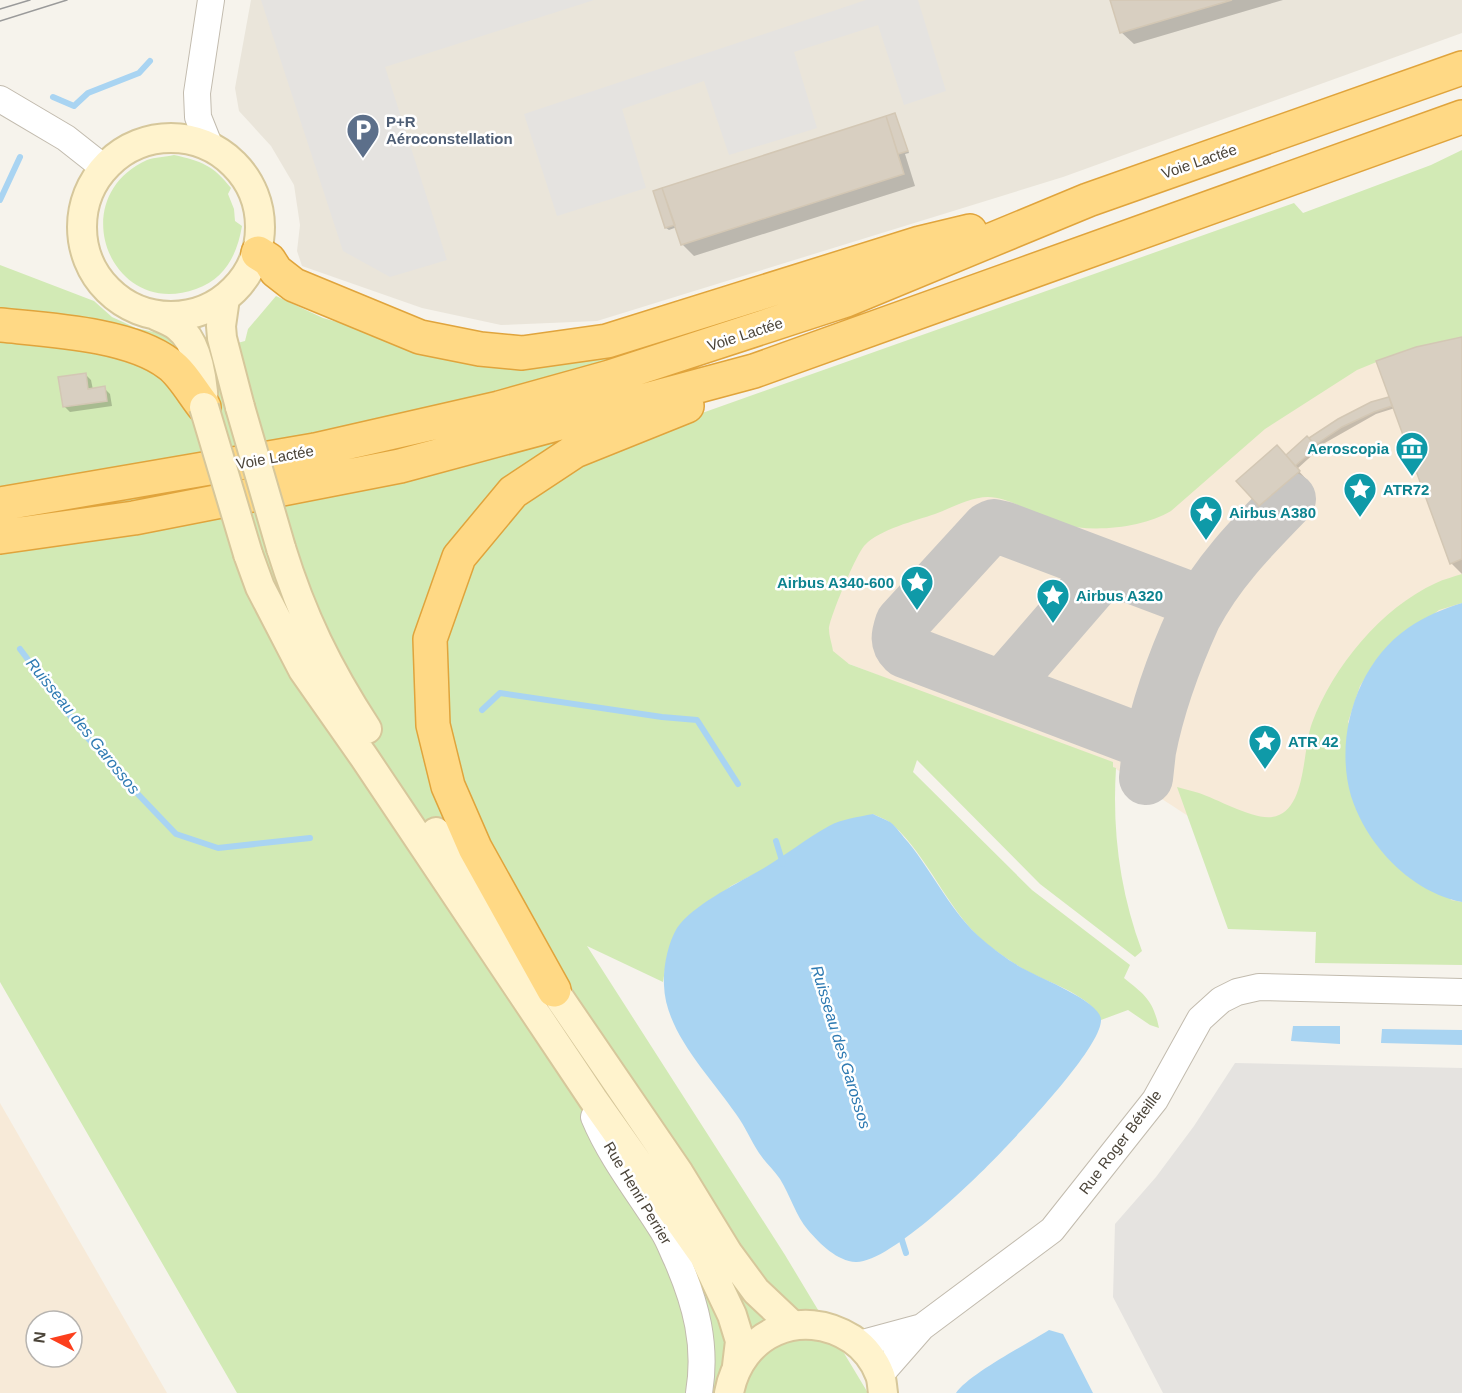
<svg xmlns="http://www.w3.org/2000/svg" width="1462" height="1393" viewBox="0 0 1462 1393" font-family="Arial,sans-serif">
<style>
.residential{fill:#eae5da}
.commercial{fill:#f7ead8;fill-rule:evenodd}
.green{fill:#d2eab5}
.parking{fill:#e5e3e0}
.water{fill:#a9d4f2}
.shadow{fill:#0003}
.lines{fill:none;stroke-linecap:round;stroke-linejoin:round}
.stream{stroke:#a9d4f2;stroke-width:6}
.taxiway{stroke:#c8c6c3;stroke-width:54}
.building{fill:#d8cfc1;stroke:#d3c7b4;stroke-width:1.5}
.tertiary-casing{stroke:#c2bbae;stroke-width:28}
.secondary-casing{stroke:#d6c79b;stroke-width:32}
.trunk-casing{stroke:#e0a43c;stroke-width:36}
.tertiary{stroke:#fff;stroke-width:26}
.secondary{stroke:#fff3cd;stroke-width:28}
.trunk{stroke:#ffd985;stroke-width:33}
.tram{stroke:#9a9a9a;stroke-width:1.5}
.secondary-bridge-casing{stroke:#d6c79b;stroke-width:32;stroke-linecap:butt}
.secondary-bridge{stroke:#fff3cd;stroke-width:28}
.labels{text-anchor:middle;dominant-baseline:central;stroke-width:5;stroke-linejoin:round;paint-order:stroke}
.service-label{font-size:15px;font-weight:bold;fill:#4e5e75;stroke:#fff;text-anchor:start}
.street-label{font-size:15px;fill:#4b4439;stroke:#fff}
.culture-label{font-size:15px;font-weight:bold;fill:#0d838f;stroke:#fff;text-anchor:start}
.water-label{font-size:16px;font-style:italic;fill:#2e7ab2;stroke:#fff}
</style>
<rect width="100%" height="100%" fill="#f6f3ec"/>
<path class="residential" d="M251 0H1462V33L1063 177 597 321 501 325 422 308 302 266 297 251 300 225 294 185 271 146 239 111 235 88Z"/>
<path class="commercial" d="M1462 313V938L1237 848 1113 767 829 656 828 616 860 530 989 478 1222 439Z
M0 1103 167 1393H0ZM36 1321H72V1357H36Z"/>
<path class="green" d="M1462 150V337L1396 354 1357 370 1265 429 1171 511C1143 528 1092 533 1060 524 1036 517 1014 498 988 497 971 497 951 508 935 514 915 521 880 529 865 545 857 552 829 619 829 629 829 636 832 644 833 651L849 664 1113 762V767L1116 768C1112 831 1120 892 1142 951L1135 957 1040 884 917 760 913 772 1032 890 1130 965 1124 978C1145 995 1153 1000 1159 1028L1150 1025 1128 1010 1101 1020C1092 995 1046 982 1023 969 1010 961 994 950 982 940 946 907 929 858 893 825 888 820 879 817 873 814L731 886 678 928 667 957 663 982 587 946 785 1255 868 1393H237L0 982V265L94 301 112 317 136 328 167 335 177 344 184 357 245 341 248 329 276 296 323 318 458 356 609 350V359L567 443 513 482 467 578 503 521 546 482 615 444 1294 203 1303 213 1431 165Z
M174 155C201 161 213 165 231 188L228 194 234 209 235 221 242 226C237 255 225 279 196 289 111 320 63 198 147 160 155 157 165 157 174 155Z
M1462 574V603L1439 610 1380 655 1360 686 1348 722 1451 900 1462 902V965L1315 963 1316 932 1228 929 1177 787C1184 789 1192 791 1199 793 1217 799 1254 820 1272 817 1307 812 1302 750 1312 723 1333 667 1381 608 1436 583 1444 579 1453 577 1462 574Z"/>
<path class="parking" d="M261 0H594L385 67 447 260 390 277 343 251Z
M866 0H918L946 91 904 105 878 25 794 52 817 128 729 155 704 81 622 109 646 188 557 216 524 114Z
M1235 1063 1462 1068V1393H1163L1113 1297 1115 1224 1156 1177 1194 1126Z"/>
<path class="water" d="M1462 603V902C1430 896 1399 874 1379 848 1367 833 1357 815 1351 796 1334 737 1357 663 1408 628 1425 616 1443 609 1462 603Z
M873 814C878 817 885 819 890 822 897 827 902 836 908 842 934 874 952 914 983 940 996 951 1012 963 1026 970 1042 979 1099 1001 1101 1019 1103 1045 1024 1128 1004 1149 979 1176 890 1263 856 1262 837 1261 820 1244 808 1230 796 1216 790 1195 780 1179 774 1170 765 1162 759 1153 751 1141 745 1126 736 1114 710 1076 665 1032 664 985 663 967 668 943 677 928 692 906 734 885 757 872 782 858 804 840 829 826 842 819 858 817 873 814Z
M1293 1026H1340V1044L1291 1041Z
M1382 1029 1462 1030V1045L1381 1043Z
M1049 1330 1063 1334 1093 1393H956C969 1374 1027 1344 1049 1330Z"/>
<path class="shadow" d="M1111 0H1283L1134 44 1121 32Z
M895 115 909 153 905 154 915 186 694 256 682 244 677 227 669 230 666 228 655 192Z
M1462 339V574L1451 563 1395 408 1376 414 1316 448 1318 450 1297 469 1307 480 1269 514 1238 481 1286 456 1307 438 1309 440 1338 420 1389 399 1393 404Z
M85 374 91 380 93 390 104 388 110 394 112 406 70 412 64 406Z"/>
<g class="lines">
<path class="stream" d="M53 97 74 106 88 93 139 73 150 61
M0 200 20 157
M20 649 77 725 113 768 176 834 218 848 310 838
M482 710 500 693 662 717 697 720 738 784
M776 841 783 864
M900 1234 906 1253"/>
<path class="taxiway" d="M1194 617C1218 571 1253 536 1289 499
M1018 693 1012 686V678L1014 674 1098 577 1103 572 1116 571
M1146 778 1149 751 1142 741 905 651C896 642 898 635 902 623L988 529 994 526 1003 528 1186 597 1193 607 1194 617C1174 661 1158 704 1149 751"/>
</g>
<path class="building" d="M1110 0H1232L1120 33Z
M895 113 908 151 898 154 886 116Z
M886 116 904 174 681 245 662 188Z
M662 188 675 225 665 228 653 191Z
M1462 337V559L1450 564 1376 361 1416 347Z
M86 373 88 389 105 386 107 401 63 407 58 377Z
M1389 397 1392 406 1374 412 1342 427 1315 445 1309 438 1338 419 1371 402Z
M1307 436 1317 447 1295 466 1286 455Z
M1277 445 1300 471 1259 506 1236 481Z"/>
<g class="lines">
<defs>
<path id="tertiary" d="M0 99 66 138 104 168
M210 147 198 117 197 93 211 0
M594 1117C611 1158 640 1194 663 1231 669 1240 672 1250 677 1260 696 1304 707 1345 699 1393
M859 1344 922 1327
M880 1375 922 1327 1052 1230 1155 1100 1200 1019 1221 1000 1237 992 1259 987 1462 992"/>
<path id="secondary" d="M82 227a89 89 0 1 1 178 0a89 89 0 1 1-178 0Z
M225 298 221 326 222 338 240 407
M157 316C164 319 172 322 178 327 199 343 203 383 204 407
M281 548C302 616 328 669 367 729
M248 554 260 587 303 670 364 757 593 1099 704 1256 732 1315 740 1341 737 1366
M436 832 506 933 554 990 679 1173 728 1253 756 1291 792 1325
M729 1393C740 1333 801 1306 852 1339 864 1347 875 1361 880 1375 882 1380 882 1387 883 1393"/>
<path id="trunk" d="M258 253 269 260 276 271 294 285 420 337 480 349 522 353 607 341 920 243 970 231
M0 325C49 330 130 334 169 364 182 373 194 395 204 407
M0 504 315 450 499 408 610 377 846 300 1088 200 1462 68
M0 537 134 518 400 466 754 371 1462 117
M554 990 475 848 448 786 433 725 430 639 459 557 513 492 575 451 687 406"/>
</defs>
<use href="#tertiary" class="tertiary-casing"/>
<use href="#secondary" class="secondary-casing"/>
<use href="#trunk" class="trunk-casing"/>
<use href="#tertiary" class="tertiary"/>
<use href="#secondary" class="secondary"/>
<use href="#trunk" class="trunk"/>
<path class="tram" d="M0 9 30 0
M0 21 67 0"/>
<defs>
<path id="secondary-bridge" d="M204 407 248 554
M240 407 281 548"/>
</defs>
<use href="#secondary-bridge" class="secondary-bridge-casing"/>
<use href="#secondary-bridge" class="secondary-bridge"/>
</g>
<defs>
<symbol id="parking-pin" viewBox="-11 -11 22 30"><path d="M0 17L-7.5 6A9.5 9.5 0 1 1 7.5 6Z" fill="#5c6f8a" stroke="#fff"/><path d="M-3.5-5.5H1a3.5 3.5 0 0 1 0 7H-1V5.5H-3.5ZM-1-3.4V-.6H.8a1.4 1.4 0 0 0 0-2.8Z" fill="#fff"/></symbol>
<symbol id="museum-pin" viewBox="-11 -11 22 30"><path d="M0 17L-7.5 6A9.5 9.5 0 1 1 7.5 6Z" fill="#0f9aa8" stroke="#fff"/><path d="M0-6L6-3V-2H-6V-3ZM-5-1h2V3h-2ZM-1-1h2V3h-2ZM3-1h2V3H3ZM-6 4H6V6H-6Z" fill="#fff"/></symbol>
<symbol id="sight-pin" viewBox="-11 -11 22 30"><path d="M0 17L-7.5 6A9.5 9.5 0 1 1 7.5 6Z" fill="#0f9aa8" stroke="#fff"/><path d="M0-6L1.8-2.2L6-1.7L2.9 1.2L3.7 5.4L0 3.3L-3.7 5.4L-2.9 1.2L-6-1.7L-1.8-2.2Z" fill="#fff"/></symbol>
</defs>
<g fill-rule="evenodd">
<use href="#parking-pin" x="344" y="111" width="38" height="52"/>
<use href="#museum-pin" x="1393" y="429" width="38" height="52"/>
<use href="#sight-pin" x="1341" y="470" width="38" height="52"/>
<use href="#sight-pin" x="1187" y="493" width="38" height="52"/>
<use href="#sight-pin" x="898" y="563" width="38" height="52"/>
<use href="#sight-pin" x="1034" y="576" width="38" height="52"/>
<use href="#sight-pin" x="1246" y="722" width="38" height="52"/>
</g>
<g class="labels">
<g class="service-label">
<text x="386" y="121">P+R<tspan x="386" dy="17">Aéroconstellation</tspan></text>
</g>
<g class="street-label">
<text transform="translate(1199 161) rotate(-19)">Voie Lactée</text>
<text transform="translate(745 334) rotate(-18)">Voie Lactée</text>
<text transform="translate(275 457) rotate(-10)">Voie Lactée</text>
<text transform="translate(1120 1142) rotate(-53)">Rue Roger Béteille</text>
<text transform="translate(638 1193) rotate(59)">Rue Henri Perrier</text>
</g>
<g class="culture-label">
<text x="1389" y="448" text-anchor="end">Aeroscopia</text>
<text x="1383" y="489">ATR72</text>
<text x="1229" y="512">Airbus A380</text>
<text x="894" y="582" text-anchor="end">Airbus A340-600</text>
<text x="1076" y="595">Airbus A320</text>
<text x="1288" y="741">ATR 42</text>
</g>
<g class="water-label">
<text transform="translate(83 726) rotate(51)">Ruisseau des Garossos</text>
<text transform="translate(841 1047) rotate(73)">Ruisseau des Garossos</text>
</g>
</g>
<g transform="translate(54 1339) rotate(277)"><circle r="28" fill="#ffffff" stroke="#b7b4b0" stroke-width="1.5"/>
<path d="M0-4.5L10 22L0 15L-10 22Z" fill="#fc3f1d"/>
<text y="-9" font-size="16" font-weight="bold" text-anchor="middle" fill="#4b4439">N</text>
</g>
</svg>
